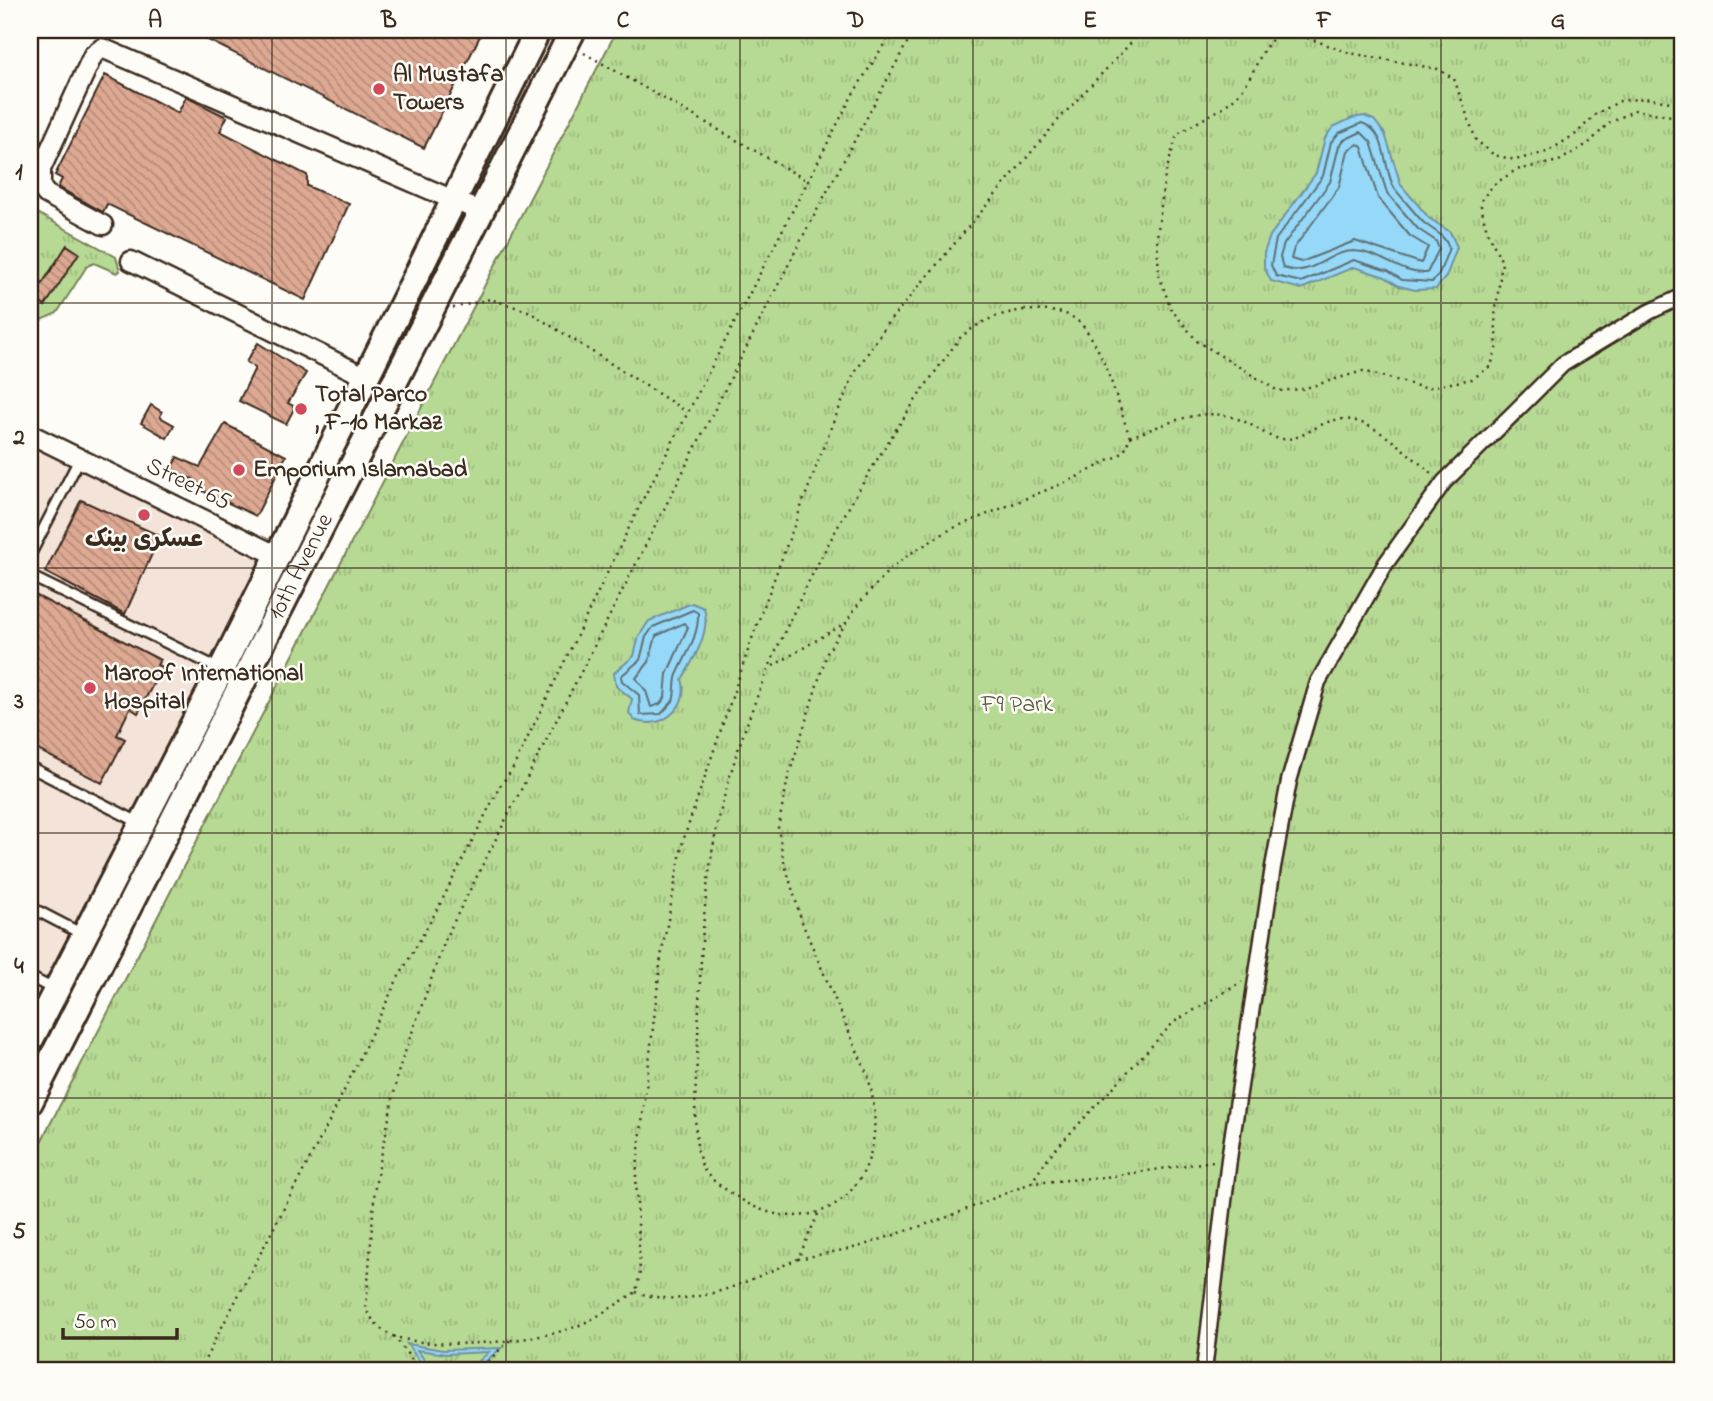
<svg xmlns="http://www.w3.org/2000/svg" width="1713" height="1401" viewBox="0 0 1713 1401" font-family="'Indie Flower','Playpen Sans Arabic',sans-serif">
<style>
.built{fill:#f4e3d9}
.park{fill:url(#park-tufts);stroke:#788258;stroke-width:2}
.water{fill:#95d8f7;stroke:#7192a0;stroke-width:2}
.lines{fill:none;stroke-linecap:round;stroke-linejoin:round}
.shore{stroke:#5f7075;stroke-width:2}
.building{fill:url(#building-back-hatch);stroke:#3b2a1e;stroke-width:2}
.service-casing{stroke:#3b2a1e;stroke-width:14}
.pedestrian-casing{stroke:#3b2a1e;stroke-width:19}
.minor-casing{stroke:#3b2a1e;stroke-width:23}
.secondary-casing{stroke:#3b2a1e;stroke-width:30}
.path{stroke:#3b2a1e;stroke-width:2.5;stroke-dasharray:2 5;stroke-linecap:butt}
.service{stroke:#fdfcf7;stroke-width:9}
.pedestrian{stroke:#fdfcf7;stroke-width:14}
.minor{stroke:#fdfcf7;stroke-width:18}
.secondary{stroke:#fdfcf7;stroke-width:24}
.grid{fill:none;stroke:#3b2a1e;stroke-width:2;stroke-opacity:0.55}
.poi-dot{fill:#d1495b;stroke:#fdfcf7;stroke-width:2.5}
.labels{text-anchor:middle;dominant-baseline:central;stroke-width:5;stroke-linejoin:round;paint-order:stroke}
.poi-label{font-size:24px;font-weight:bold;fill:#3b2a1e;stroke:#fdfcf7;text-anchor:start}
.street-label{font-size:24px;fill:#3b2a1e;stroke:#fdfcf7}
.park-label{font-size:24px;fill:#5a563b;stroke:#fdfcf7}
.neatline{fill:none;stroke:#3b2a1e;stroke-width:2.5}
.grid-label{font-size:23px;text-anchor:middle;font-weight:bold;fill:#3b2a1e}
</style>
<defs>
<pattern id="park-tufts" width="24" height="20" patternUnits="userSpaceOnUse" patternTransform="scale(1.75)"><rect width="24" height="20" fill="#b6d993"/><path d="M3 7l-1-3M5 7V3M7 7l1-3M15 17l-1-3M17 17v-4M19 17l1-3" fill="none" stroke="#9dba7e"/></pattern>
<pattern id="building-back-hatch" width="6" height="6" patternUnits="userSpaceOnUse" patternTransform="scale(1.75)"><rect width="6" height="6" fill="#dea993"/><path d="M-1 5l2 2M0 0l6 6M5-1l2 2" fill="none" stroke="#b58a77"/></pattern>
</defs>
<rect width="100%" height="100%" fill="#fdfcf7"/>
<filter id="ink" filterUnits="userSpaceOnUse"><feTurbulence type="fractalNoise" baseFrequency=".0143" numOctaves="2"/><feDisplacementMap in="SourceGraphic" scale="14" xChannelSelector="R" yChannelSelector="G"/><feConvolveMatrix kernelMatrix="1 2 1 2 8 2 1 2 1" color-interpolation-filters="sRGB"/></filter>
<g filter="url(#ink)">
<path class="built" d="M30 444 266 559 30 1023Z"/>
<path class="park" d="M617 30H1683V1371H30V1163Z
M30 209 116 257 120 271 117 273 94 263 87 266 57 313 30 325Z"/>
<path class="water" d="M1364 116 1374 120 1385 134 1401 185 1429 218 1450 232 1457 247 1446 277 1436 289 1415 290 1399 286 1385 277 1354 267 1301 289 1271 281 1264 267V253L1270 236 1316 173 1325 138 1333 127 1352 118Z
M692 603 704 608C711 631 694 659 682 679 691 707 660 732 634 720L629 713 632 699 616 686 614 673 634 656 639 636 649 621Z
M407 1344 443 1350 501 1348 474 1371H468L489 1352 447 1354 417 1350 433 1371H427Z"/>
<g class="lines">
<path class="shore" d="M1362 123C1389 132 1382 169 1395 189 1398 193 1419 218 1423 222 1434 232 1443 232 1449 248L1439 274 1432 282 1402 280 1388 271 1354 260 1301 282 1276 276 1271 265 1276 239 1323 176 1331 142 1339 133Z
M1361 132 1371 142 1387 193 1418 229 1436 241 1439 249 1427 273C1400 275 1381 252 1354 251 1326 251 1314 278 1283 268L1280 257 1284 244 1330 182 1339 146 1344 140Z
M1358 144 1362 147 1378 198 1410 236 1428 247 1421 263 1355 241 1301 262 1291 259 1294 248 1339 187 1348 151Z
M693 610 698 613C699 636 686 654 677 675 674 682 676 693 673 701L661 714 640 715 639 695 622 681 621 676 640 660 646 637 653 627Z
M684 623 688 627 667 674 665 698 660 704 651 707 646 691 636 678 649 662 656 636Z"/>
</g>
<path class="building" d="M188 30H483L424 148Z
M105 75 178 113 186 97 227 117 220 131 307 175V186L349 204 305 300 107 204 103 212 58 187 62 179 55 175Z
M67 245 79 253 45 306 33 298Z
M258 343 306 373 288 403 295 407 286 424 239 401 255 368 246 362Z
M151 405 162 412 160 417 174 425 167 438 141 423Z
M225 424 286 456 256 516 190 485 193 479 171 471 177 457 200 467Z
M81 500 160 536 125 614 45 572Z
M35 595 160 660 157 665 162 667 138 713 130 708 117 735 125 739 102 783 30 746V606Z"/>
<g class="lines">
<defs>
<path id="service" d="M30 555 79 460
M30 576 220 669
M30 767 140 823
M30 907 84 935
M30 977 53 989"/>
<path id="pedestrian" d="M1204 1371 1229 1159 1273 867 1289 781 1318 682 1386 563 1444 482 1563 364 1649 312 1683 296"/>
<path id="minor" d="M103 225 46 194 41 187V169L93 55 102 48 479 211
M131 261 366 377
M30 434 276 555"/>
<g id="secondary">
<path d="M30 1041 221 670 538 30"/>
<path id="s1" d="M30 1102 573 30"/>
</g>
</defs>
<use href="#service" class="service-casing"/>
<use href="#pedestrian" class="pedestrian-casing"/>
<use href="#minor" class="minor-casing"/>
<use href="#secondary" class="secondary-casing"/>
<path class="path" d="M914 30 801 240 447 935 399 1069 375 1186 366 1310C373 1321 381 1331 393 1336 434 1351 534 1342 575 1327 595 1319 617 1304 636 1292L640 1272 636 1176 661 957 683 841 755 630 830 430 854 374 887 324 1060 118 1143 30
M584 53 808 181
M1683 104 1645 98 1620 101 1596 114 1576 134 1547 152 1515 160 1494 155 1476 140 1454 79 1438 69 1350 53 1285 30C1261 43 1259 65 1244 87 1229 109 1199 119 1177 135L1165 175 1157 237 1159 275 1171 309 1197 341 1278 391 1302 389 1363 371 1425 388 1472 379 1491 366 1497 346 1495 316 1502 262 1487 231 1480 202 1493 185 1516 170 1559 161 1589 143 1608 124 1635 110 1683 118
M453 308 490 299 528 311 687 412
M1024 310C1039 311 1058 309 1072 317 1101 333 1118 406 1130 437L1124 452 1116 457 1071 480 951 529 908 555 889 570 856 607 827 653 788 778 778 828 783 858 803 925 868 1076C874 1100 877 1123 872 1147 858 1213 794 1235 739 1198 728 1191 709 1180 703 1168 690 1142 697 1068 698 1038 700 973 702 906 714 842 745 676 858 473 960 338 980 321 997 314 1024 310Z
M1130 437C1165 425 1201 405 1238 419 1254 424 1265 437 1281 439 1301 441 1313 426 1331 421 1367 410 1406 454 1432 473
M773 666 842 625
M1031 1183 1050 1155 1174 1022 1242 982
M798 1259 858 1247 945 1218 1031 1183 1105 1177 1215 1161
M636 1292C694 1312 746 1281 798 1259L818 1214
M394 1336 420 1371
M199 1371 328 1124 397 980 437 910 500 786 512 770 642 501 853 94 893 30
M478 1371 511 1339"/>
<use href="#service" class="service"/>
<use href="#pedestrian" class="pedestrian"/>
<use href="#minor" class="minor"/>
<use href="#secondary" class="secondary"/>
</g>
</g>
<path class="grid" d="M272 30V1371M506 30V1371M740 30V1371M973 30V1371M1207 30V1371M1441 30V1371M30 303H1683M30 568H1683M30 833H1683M30 1098H1683"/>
<g class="poi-dot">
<circle cx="379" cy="89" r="7"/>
<circle cx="301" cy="409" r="7"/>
<circle cx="239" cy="470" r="7"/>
<circle cx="144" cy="515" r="7"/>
<circle cx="90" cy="688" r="7"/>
</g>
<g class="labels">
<g class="poi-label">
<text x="393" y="75">Al Mustafa<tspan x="393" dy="28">Towers</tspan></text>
<text x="315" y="395">Total Parco<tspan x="315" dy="28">, F-10 Markaz</tspan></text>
<text x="253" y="470">Emporium Islamabad</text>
<text x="144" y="540" text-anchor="middle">عسکری بینک</text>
<text x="104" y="674">Maroof International<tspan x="104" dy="28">Hospital</tspan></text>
</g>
<g class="street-label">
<text transform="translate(188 485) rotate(26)">Street 65</text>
<text stroke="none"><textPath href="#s1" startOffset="600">10th Avenue</textPath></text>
</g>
<g class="park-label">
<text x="1017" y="705">F9 Park</text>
</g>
</g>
<rect width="1713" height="1401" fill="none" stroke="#fdfcf7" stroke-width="77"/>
<path d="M63 1328v10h114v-10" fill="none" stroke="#3b2a1e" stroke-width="3.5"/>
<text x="74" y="1328" font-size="21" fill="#3b2a1e" stroke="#fdfcf7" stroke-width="5" paint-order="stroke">50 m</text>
<rect x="38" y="38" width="1636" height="1324" class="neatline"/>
<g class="grid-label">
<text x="155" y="27">A</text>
<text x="389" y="27">B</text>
<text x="623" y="27">C</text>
<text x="856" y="27">D</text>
<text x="1090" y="27">E</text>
<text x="1324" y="27">F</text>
<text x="1558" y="27">G</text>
<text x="19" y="179">1</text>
<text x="19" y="444">2</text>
<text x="19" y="708">3</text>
<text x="19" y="973">4</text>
<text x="19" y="1238">5</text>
</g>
</svg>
